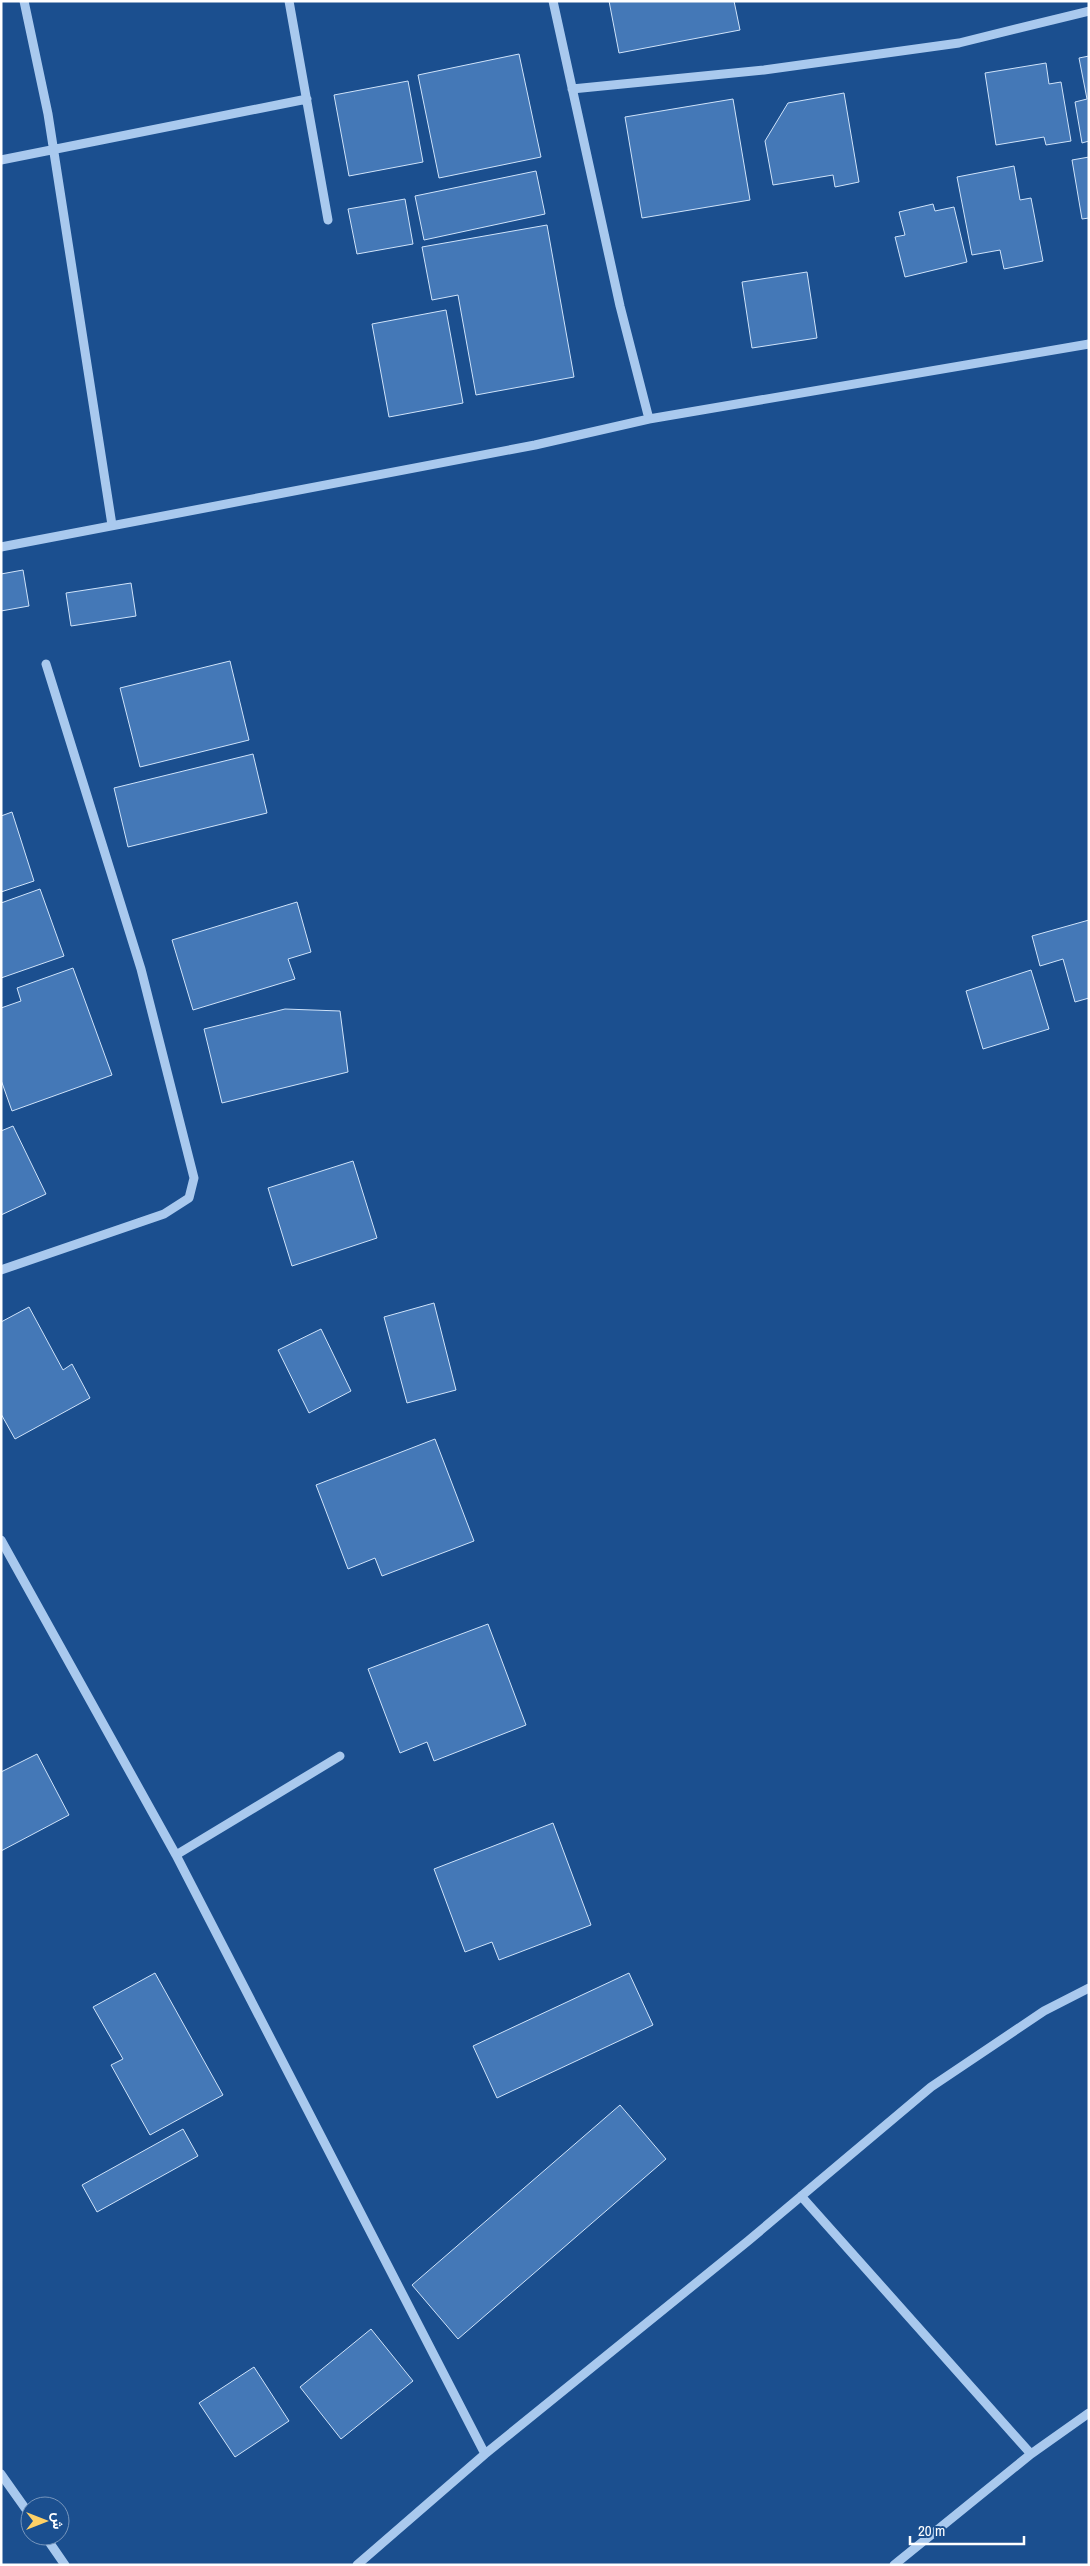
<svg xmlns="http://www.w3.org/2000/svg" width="1090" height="2566" viewBox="0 0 1090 2566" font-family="'Archivo Narrow',Vazirmatn,sans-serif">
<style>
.building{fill:#4478b7;stroke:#cfe3fa}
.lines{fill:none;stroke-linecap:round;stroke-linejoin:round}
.minor{stroke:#a9c9ee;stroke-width:9}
</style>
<rect width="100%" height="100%" fill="#1b4f8f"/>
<path class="building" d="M609 1H734L740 30 619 53Z
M519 54 541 157 439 178 418 75Z
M1089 56V141L1082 143 1075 102 1087 99 1079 58Z
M1046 63 1049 84 1061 82 1071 141 1046 145 1044 137 996 145 985 73Z
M408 81 423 162 349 176 334 95Z
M844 93 859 182 835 187 833 175 773 185 765 141 788 103Z
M733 99 750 200 642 218 625 117Z
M1089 157V218L1082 219 1072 160Z
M1014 166 1020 200 1031 198 1043 261 1004 269 1000 250 972 255 957 177Z
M536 171 545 214 424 240 415 196Z
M405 199 413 244 357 254 348 209Z
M933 204 935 211 954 207 967 262 905 277 895 237 905 235 899 212Z
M547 225 574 377 476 395 458 295 432 300 422 247Z
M807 272 817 338 752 348 742 282Z
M446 310 463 403 389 417 372 324Z
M23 570 29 606 1 611V574Z
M131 583 136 616 71 626 66 593Z
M230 661 249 740 140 767 120 688Z
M253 754 267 813 128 847 114 788Z
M12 812 34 881 1 892V816Z
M40 889 64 956 1 978V903Z
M297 902 311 952 288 959 295 979 193 1010 172 940Z
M1089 920V998L1075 1002 1063 959 1040 966 1032 936Z
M73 968 112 1075 12 1111 1 1080V1008L21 1001 17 988Z
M1031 970 1049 1029 983 1049 966 991Z
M285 1009 340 1011 348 1072 222 1103 204 1029Z
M13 1126 46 1194 1 1215V1131Z
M353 1161 377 1238 292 1266 268 1188Z
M434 1303 456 1390 407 1403 384 1317Z
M29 1307 63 1370 72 1364 90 1398 15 1439 1 1414V1322Z
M321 1329 351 1391 309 1413 278 1350Z
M435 1439 474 1541 382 1576 375 1558 348 1569 316 1485Z
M488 1624 526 1725 434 1761 427 1742 400 1753 368 1669Z
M37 1754 69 1815 1 1851V1772Z
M553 1823 591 1925 499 1960 492 1942 465 1952 434 1869Z
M155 1973 223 2095 150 2135 111 2065 123 2059 93 2007Z
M629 1973 653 2025 497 2098 473 2046Z
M620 2105 666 2159 458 2339 412 2285Z
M183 2129 198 2156 97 2212 82 2185Z
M371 2329 413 2381 341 2439 300 2387Z
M254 2367 289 2421 235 2457 199 2403Z"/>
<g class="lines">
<path class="minor" d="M24 1 48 114 112 525
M289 1 328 220
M553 1 620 306 649 419
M572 89 764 70 959 43 1089 11
M1 160 307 99
M1 547 535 445 649 419 1089 344
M1 1270 164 1214 189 1198 194 1178 141 969 46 664
M1 1540 176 1855 485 2454
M176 1855 340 1756
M801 2196 1031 2454
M1 2474 30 2515
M45 2536 65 2565
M357 2565 485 2454 748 2241 931 2087 1044 2011 1089 1988
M894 2565 1031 2454 1089 2413"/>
</g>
<rect width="1090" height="2566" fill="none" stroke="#ffffff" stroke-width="5"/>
<g transform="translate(45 2521) rotate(90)"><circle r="24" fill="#1b4f8f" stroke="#7695bc"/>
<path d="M0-4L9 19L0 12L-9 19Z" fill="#ffd166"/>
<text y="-8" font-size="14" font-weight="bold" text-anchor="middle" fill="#ffffff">ش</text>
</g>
<path d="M910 2536v8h114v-8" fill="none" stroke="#ffffff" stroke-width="2.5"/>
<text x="918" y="2536" font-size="15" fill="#ffffff" stroke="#1b4f8f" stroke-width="4" paint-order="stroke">20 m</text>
</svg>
